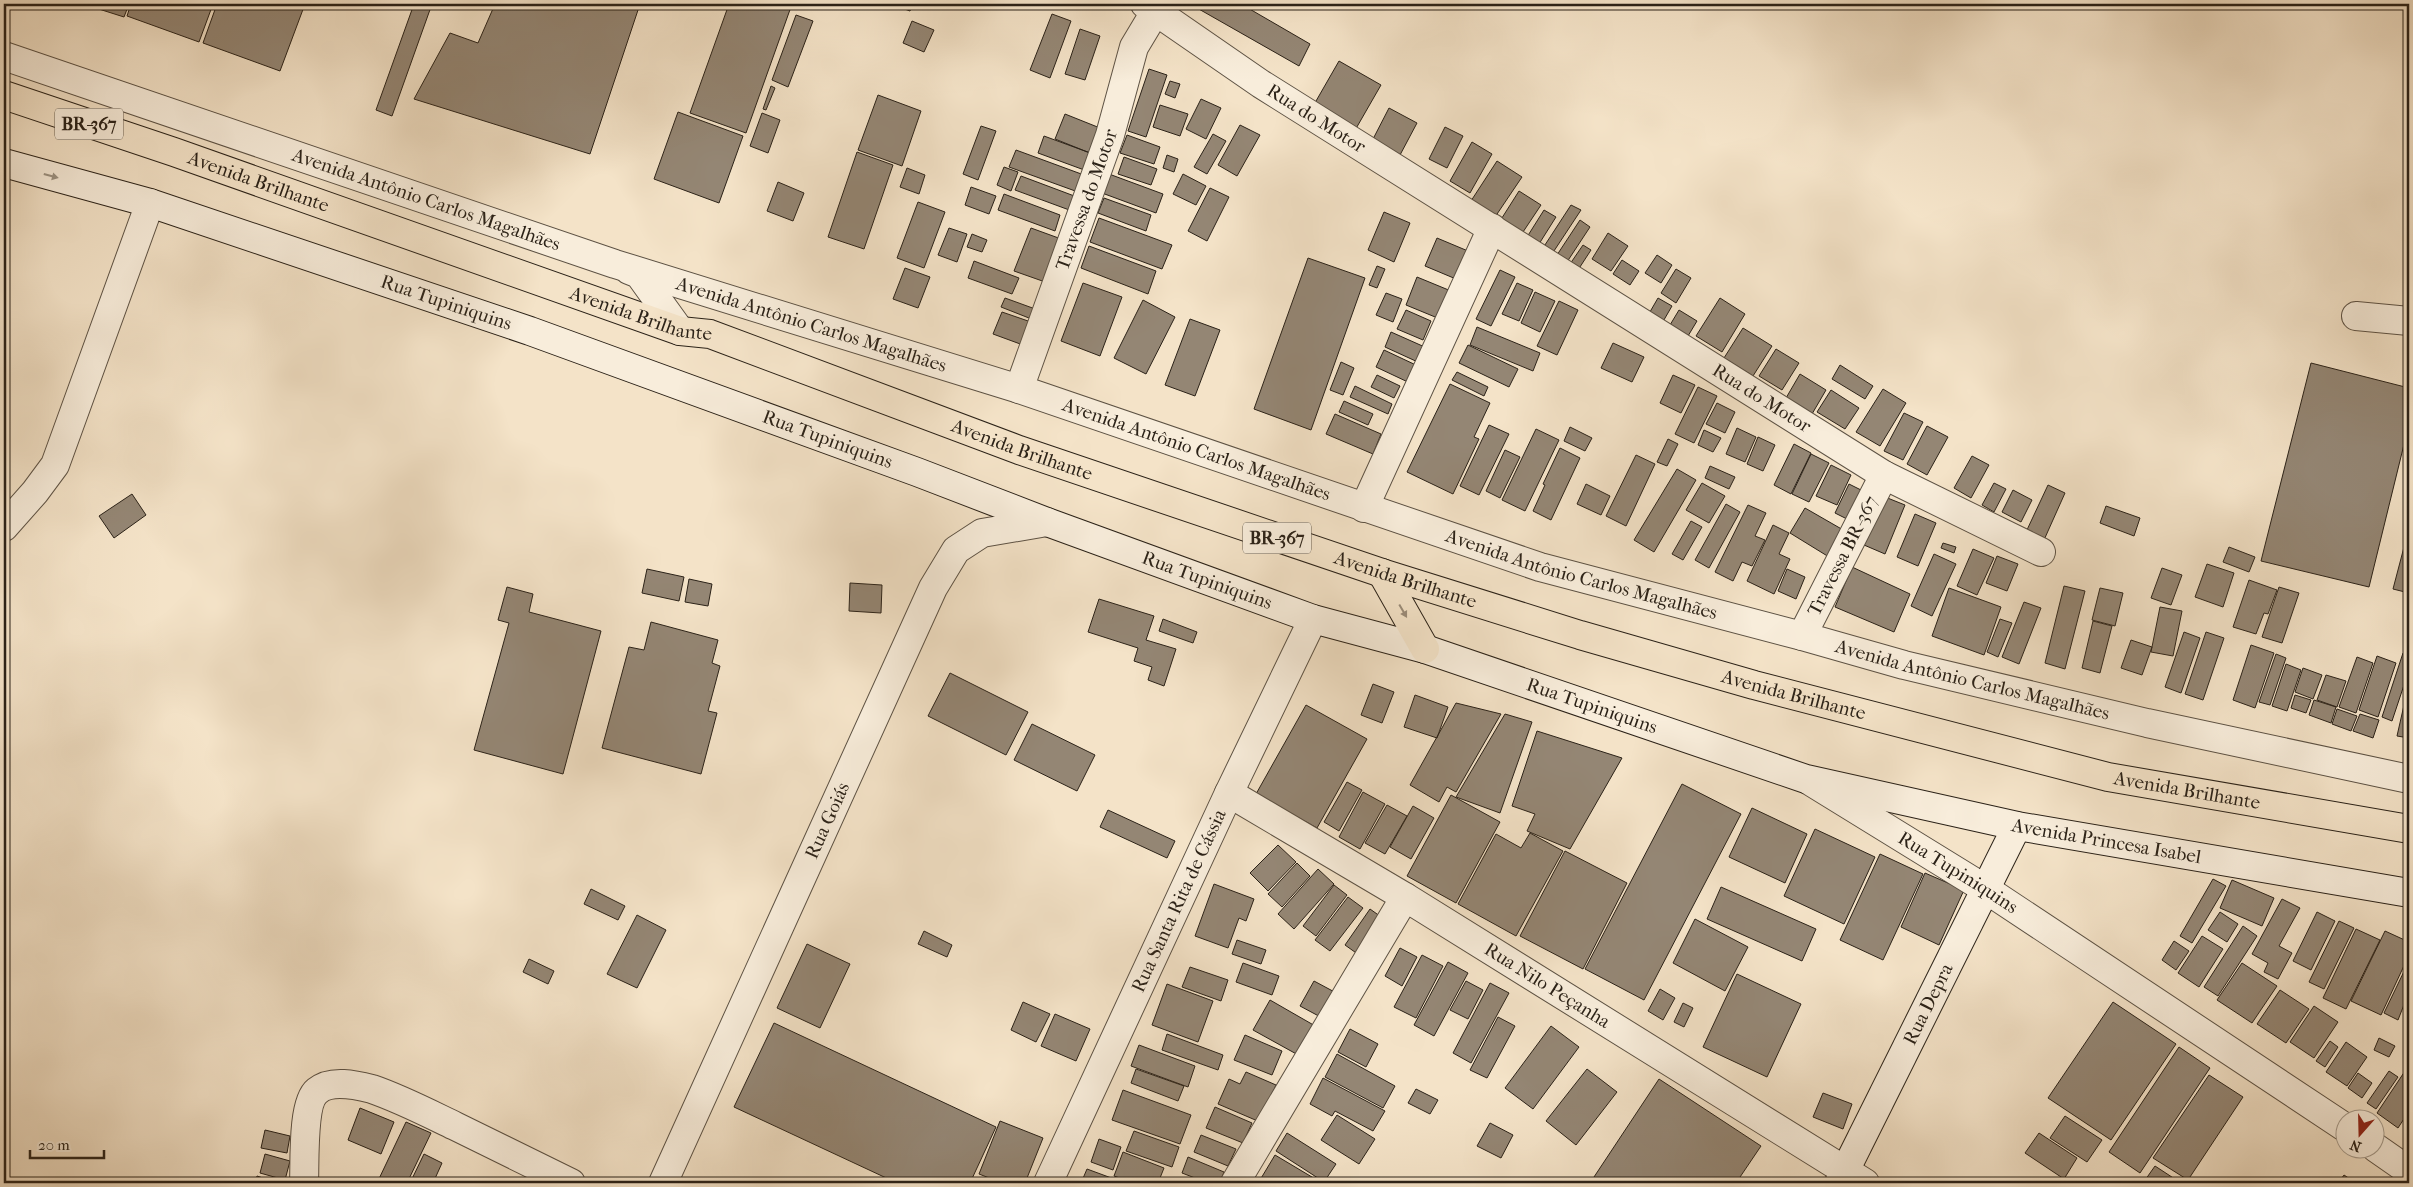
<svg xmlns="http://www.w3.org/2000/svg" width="2413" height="1187" viewBox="0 0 2413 1187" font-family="'IM FELL French Canon',serif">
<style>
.building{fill:#948674;stroke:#2b2218}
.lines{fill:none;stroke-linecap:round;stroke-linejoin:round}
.street-casing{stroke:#5d5244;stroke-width:30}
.secondary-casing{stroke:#2b2218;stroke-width:30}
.primary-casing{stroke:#2b2218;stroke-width:30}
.street{stroke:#f8eddb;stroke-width:28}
.secondary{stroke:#f8eddb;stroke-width:28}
.primary{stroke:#f4e3c8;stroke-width:28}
.oneway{fill:#9c9283}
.oneway2{fill:#9a8c79}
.labels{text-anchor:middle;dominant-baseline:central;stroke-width:4;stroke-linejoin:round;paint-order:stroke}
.shield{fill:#f8eddb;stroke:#685f52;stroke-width:1}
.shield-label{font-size:18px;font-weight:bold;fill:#2b2218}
.street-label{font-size:19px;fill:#2b2218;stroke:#f8eddb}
</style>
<rect width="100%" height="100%" fill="#f4e3c8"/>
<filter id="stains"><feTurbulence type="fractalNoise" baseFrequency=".004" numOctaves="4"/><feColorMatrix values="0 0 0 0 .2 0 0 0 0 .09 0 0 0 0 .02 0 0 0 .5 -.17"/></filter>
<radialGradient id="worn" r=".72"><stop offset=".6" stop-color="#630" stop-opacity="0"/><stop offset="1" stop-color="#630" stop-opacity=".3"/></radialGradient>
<path class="building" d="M83 4H129L124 17Z
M131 4H213L199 42 127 16Z
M217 4H305L280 71 203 43Z
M414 4H432L392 116 376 110Z
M495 4H640L590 154 414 99 450 33 478 43Z
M729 4H792L746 133 690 113Z
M891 4H913L910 11Z
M1190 4H1241L1310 44 1299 66Z
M1052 14 1071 21 1050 78 1030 70Z
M796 15 813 21 788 87 772 80Z
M912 21 934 30 924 52 903 43Z
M1080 29 1100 36 1085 80 1065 74Z
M1339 61 1381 85 1354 132 1312 108Z
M1149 69 1167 75 1146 137 1128 131Z
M1170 81 1180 84 1175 98 1165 94Z
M771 86 775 88 766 110 763 109Z
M878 95 921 111 902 166 858 150Z
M1201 99 1221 108 1206 139 1186 129Z
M1160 105 1188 114 1180 136 1153 127Z
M1389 108 1417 123 1400 155 1372 141Z
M678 112 743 136 719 203 654 179Z
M762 113 780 120 768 153 750 146Z
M1065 114 1105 130 1095 155 1055 139Z
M1240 125 1260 135 1237 176 1218 165Z
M981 126 996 131 978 180 963 174Z
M1445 127 1463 136 1447 168 1429 159Z
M1213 134 1226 141 1207 174 1194 167Z
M1127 135 1160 147 1154 164 1120 153Z
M1044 136 1093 154 1087 171 1038 153Z
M1472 142 1492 154 1470 193 1450 181Z
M1016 150 1084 175 1078 192 1009 167Z
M857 152 893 165 864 249 828 237Z
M1167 155 1178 159 1174 172 1163 168Z
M1124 157 1157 169 1151 185 1118 174Z
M1497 161 1522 177 1493 220 1469 204Z
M1004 167 1018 172 1011 191 997 185Z
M907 168 925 175 919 194 900 187Z
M1109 174 1163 194 1156 213 1102 193Z
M1183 174 1206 186 1196 205 1173 194Z
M1021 176 1077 197 1072 211 1015 190Z
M778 182 804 193 793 221 767 211Z
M971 187 996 196 989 214 965 205Z
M1210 188 1229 197 1207 241 1188 231Z
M1519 191 1541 205 1521 235 1500 221Z
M1004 194 1060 215 1055 231 998 210Z
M1104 198 1151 215 1146 231 1098 213Z
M918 202 945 212 924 268 897 258Z
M1571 205 1581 210 1550 257 1541 251Z
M1544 210 1556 217 1539 244 1527 237Z
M1384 212 1410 223 1394 262 1368 250Z
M1099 218 1172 245 1162 269 1090 242Z
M1580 220 1590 227 1565 265 1555 258Z
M949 228 967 234 957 262 938 255Z
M1031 228 1064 240 1048 283 1014 271Z
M1608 233 1628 246 1611 271 1592 259Z
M972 234 987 240 982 252 967 247Z
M1437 238 1468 251 1456 279 1425 266Z
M1583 245 1591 250 1578 270 1570 264Z
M1089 246 1156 271 1148 294 1081 268Z
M1657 255 1672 265 1661 283 1645 273Z
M1308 258 1365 278 1311 430 1254 409Z
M1622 260 1639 271 1630 285 1613 274Z
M974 261 1019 278 1012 294 968 278Z
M1377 266 1385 269 1377 288 1369 285Z
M905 268 930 277 918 308 893 299Z
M1676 269 1691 278 1676 303 1661 293Z
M1500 270 1515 277 1491 326 1476 319Z
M1417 277 1451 291 1440 319 1406 305Z
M1083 283 1122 297 1100 356 1061 341Z
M1517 283 1533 290 1519 321 1502 314Z
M1535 292 1555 301 1540 332 1521 323Z
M1386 293 1402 299 1393 322 1376 315Z
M1005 298 1038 310 1034 320 1001 307Z
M1658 298 1672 306 1661 325 1647 317Z
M1720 298 1745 314 1722 352 1696 336Z
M1143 300 1175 317 1146 374 1114 358Z
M1559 301 1578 310 1557 355 1537 346Z
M1406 310 1431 321 1423 340 1397 329Z
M1679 310 1697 321 1685 341 1667 330Z
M1002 312 1031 322 1023 345 993 334Z
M1190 319 1220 330 1195 396 1165 385Z
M1477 327 1540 353 1533 371 1470 345Z
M1743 328 1772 346 1753 376 1724 358Z
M1391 332 1427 348 1420 363 1385 347Z
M1613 343 1644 357 1632 382 1601 368Z
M1468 345 1518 369 1509 387 1459 363Z
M1776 349 1799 363 1782 390 1759 376Z
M1384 350 1418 366 1410 383 1376 367Z
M1341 362 1354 368 1343 395 1330 390Z
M2311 363 2409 388V424L2369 587 2261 561Z
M1840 365 1873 386 1865 399 1832 379Z
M1457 372 1488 387 1484 396 1452 380Z
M1800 374 1826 390 1812 414 1786 398Z
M1377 375 1400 386 1394 398 1371 387Z
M1673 375 1695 385 1681 413 1660 403Z
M1450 384 1490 403 1474 437 1479 439 1453 494 1407 472Z
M1355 386 1392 404 1388 414 1350 397Z
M1698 387 1717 396 1694 443 1675 434Z
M1883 389 1906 403 1880 446 1856 432Z
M1831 390 1859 408 1845 429 1817 412Z
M1344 401 1373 414 1368 425 1339 412Z
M1717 403 1735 412 1725 433 1706 424Z
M1904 413 1923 422 1903 460 1884 451Z
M1335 414 1381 434 1373 454 1326 434Z
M1489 425 1509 434 1479 495 1460 486Z
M1927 426 1948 437 1927 475 1907 464Z
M1570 427 1592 438 1585 451 1564 441Z
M1737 428 1756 437 1745 462 1726 454Z
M1536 429 1559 440 1525 511 1502 500Z
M1704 430 1721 438 1713 452 1698 445Z
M1758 437 1775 445 1763 471 1747 464Z
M1668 439 1678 444 1667 466 1657 462Z
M1794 444 1811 453 1791 494 1774 485Z
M1560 448 1580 458 1551 520 1533 511 1545 485 1543 484Z
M1505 450 1520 457 1500 498 1486 491Z
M1811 454 1829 463 1809 502 1792 494Z
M1636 455 1655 464 1626 526 1606 516Z
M1972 456 1989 465 1971 498 1954 488Z
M1831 465 1851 475 1837 505 1816 496Z
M1710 466 1735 477 1729 489 1705 478Z
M1677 469 1696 480 1654 552 1634 540Z
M1702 483 1725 496 1709 523 1686 510Z
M1994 483 2006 489 1994 512 1982 505Z
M1586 484 1610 496 1601 515 1577 504Z
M1849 484 1863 491 1849 520 1835 513Z
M2048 485 2065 493 2044 540 2026 532Z
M2013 490 2032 500 2021 522 2002 512Z
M132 494 146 515 114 538 99 516Z
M1885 497 1905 505 1885 554 1864 545Z
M1726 504 1740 512 1709 568 1695 560Z
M1748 505 1766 513 1755 536 1765 540 1752 566 1742 562 1733 581 1715 572Z
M2106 506 2140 518 2134 536 2100 523Z
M1805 508 1845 531 1829 557 1790 533Z
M1915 514 1936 523 1918 566 1897 557Z
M1691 521 1702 527 1683 560 1672 554Z
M1773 525 1789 533 1779 554 1790 559 1774 594 1747 581Z
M2409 528V593L2393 589Z
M1943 543 1956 547 1954 553 1941 548Z
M2229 547 2255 557 2249 572 2223 562Z
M1973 549 1994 558 1977 595 1957 586Z
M1934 554 1956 564 1932 616 1911 606Z
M1997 556 2018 564 2007 591 1986 583Z
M2207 564 2234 573 2223 607 2195 597Z
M1852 567 1910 594 1894 632 1835 607Z
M2162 568 2182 575 2171 605 2151 598Z
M647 569 684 577 679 601 642 593Z
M1787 569 1805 577 1796 599 1778 591Z
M689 579 712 584 708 606 685 602Z
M2249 580 2277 590 2268 614 2264 613 2256 634 2233 627Z
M850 583 882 585 881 613 849 611Z
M2064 586 2085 591 2065 669 2045 663Z
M507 587 533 594 529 612 601 631 563 774 474 750 509 623 498 620Z
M2279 587 2299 593 2282 643 2262 637Z
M1949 588 2001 607 1984 655 1932 636Z
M2100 588 2123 593 2115 626 2092 620Z
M1099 599 1154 616 1146 640 1176 649 1164 686 1148 680 1152 667 1134 661 1138 648 1088 632Z
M2024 602 2041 608 2019 664 2002 657Z
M2160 607 2182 611 2173 656 2151 652Z
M1163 619 1197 632 1193 643 1159 631Z
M2000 619 2012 623 1998 657 1987 652Z
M2093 621 2112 626 2100 673 2082 668Z
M651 622 718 640 712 663 720 666 708 711 717 713 701 774 602 748 629 647 644 650Z
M2184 632 2200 638 2181 693 2165 687Z
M2206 632 2224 638 2203 700 2185 694Z
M2131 640 2152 647 2142 675 2121 668Z
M2251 645 2274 653 2255 708 2233 700Z
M2403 653 2409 656V670L2392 721 2382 717Z
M2276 654 2286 658 2270 705 2259 702Z
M2377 656 2396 663 2378 717 2359 710Z
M2357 657 2373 663 2356 713 2339 707Z
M2286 664 2301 670 2287 711 2272 706Z
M2303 668 2322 675 2313 699 2295 692Z
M950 673 1028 712 1006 755 928 716Z
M2326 675 2346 681 2337 707 2317 700Z
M2409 683V738L2397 736Z
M1373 684 1394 692 1382 723 1361 715Z
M1415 695 1448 707 1437 738 1404 727Z
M2295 695 2311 700 2306 713 2291 708Z
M2314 700 2336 707 2331 723 2309 715Z
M1456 703 1501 714 1456 792 1447 787 1439 802 1410 785Z
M1306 705 1367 739 1317 828 1256 794Z
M2337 709 2357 716 2351 731 2332 724Z
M1505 714 1532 722 1500 813 1456 797Z
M2360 714 2379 720 2373 738 2353 731Z
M1032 724 1095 755 1077 791 1014 760Z
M1537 731 1622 758 1570 849 1527 831 1535 814 1512 806Z
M1347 782 1362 790 1339 831 1324 822Z
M1682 784 1741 814 1644 1000 1585 969Z
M1363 792 1385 804 1360 849 1339 837Z
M1451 795 1500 822 1456 903 1407 876Z
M1387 805 1407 816 1385 854 1365 843Z
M1413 806 1434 818 1411 859 1390 847Z
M1752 808 1807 834 1785 883 1729 857Z
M1108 810 1175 841 1167 858 1100 827Z
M1815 829 1875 857 1844 924 1784 896Z
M1530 833 1563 851 1516 936 1458 904 1496 834 1521 848Z
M1278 845 1296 862 1268 891 1250 873Z
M1565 851 1627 883 1583 969 1520 936Z
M1880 854 1923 874 1883 960 1840 940Z
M1297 863 1310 876 1282 907 1268 894Z
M1318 869 1334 884 1294 929 1278 914Z
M1925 873 1964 890 1939 945 1901 927Z
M2213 879 2226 886 2192 943 2180 936Z
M2232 880 2274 898 2262 926 2220 908Z
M1214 884 1254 899 1246 921 1239 918 1228 948 1195 936Z
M1334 885 1347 895 1316 936 1303 926Z
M1721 887 1816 929 1802 961 1707 919Z
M591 889 625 906 618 920 584 904Z
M1348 897 1363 908 1330 951 1315 940Z
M2282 899 2300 908 2279 946 2292 953 2278 979 2264 972 2268 963 2252 954Z
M1370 909 1384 919 1359 955 1345 945Z
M2220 912 2238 924 2227 942 2208 930Z
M2317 912 2335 921 2311 970 2293 961Z
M637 915 666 930 637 988 607 974Z
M1695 919 1748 947 1725 991 1673 963Z
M2339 921 2354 928 2324 989 2309 982Z
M2243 926 2257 936 2218 996 2204 987Z
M2356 929 2380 940 2346 1009 2323 998Z
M924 931 952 945 947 957 918 944Z
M2385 931 2409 942V955L2381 1015 2351 1001Z
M2202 936 2223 949 2199 987 2178 973Z
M1237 940 1266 950 1261 964 1232 954Z
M2174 941 2189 951 2176 970 2162 960Z
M807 944 850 964 820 1028 777 1008Z
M1400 948 1417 957 1402 986 1385 976Z
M1422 955 1443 966 1416 1018 1394 1007Z
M529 959 554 971 548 984 523 972Z
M2409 961V992L2398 1020 2384 1013Z
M1448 962 1468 973 1434 1036 1414 1025Z
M1243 963 1279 976 1272 995 1236 982Z
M2242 963 2277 986 2252 1023 2217 1000Z
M1190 967 1228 980 1221 1001 1182 987Z
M1737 974 1801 1004 1767 1077 1703 1047Z
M1314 981 1342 996 1328 1021 1300 1006Z
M1466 981 1483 990 1468 1019 1450 1010Z
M1490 983 1509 993 1471 1063 1453 1053Z
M1167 984 1213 1001 1198 1042 1152 1025Z
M1660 989 1675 998 1663 1020 1648 1011Z
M2280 990 2309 1009 2286 1043 2257 1024Z
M1270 1000 1317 1027 1300 1056 1253 1030Z
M1023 1002 1050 1014 1036 1042 1011 1030Z
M2113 1002 2176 1044 2111 1140 2048 1098Z
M1683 1003 1693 1008 1684 1027 1674 1022Z
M2314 1006 2338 1022 2314 1058 2290 1042Z
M1055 1014 1090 1029 1076 1061 1041 1046Z
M1498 1017 1515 1026 1487 1078 1470 1070Z
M774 1023 996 1127 970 1183H897L734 1107Z
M1551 1026 1579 1047 1533 1109 1505 1088Z
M1350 1029 1378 1044 1366 1067 1338 1052Z
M1167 1034 1223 1055 1218 1070 1162 1050Z
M1245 1035 1282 1051 1272 1075 1234 1060Z
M2379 1038 2395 1046 2389 1057 2374 1050Z
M2330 1041 2338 1047 2325 1067 2316 1061Z
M2346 1042 2367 1057 2347 1086 2326 1072Z
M1139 1045 1195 1066 1188 1087 1131 1066Z
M2179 1047 2210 1068 2140 1173 2109 1152Z
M1337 1054 1395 1086 1383 1108 1325 1077Z
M2409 1065V1111L2398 1128 2377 1113Z
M1136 1069 1184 1086 1178 1101 1131 1083Z
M1587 1069 1617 1092 1576 1145 1546 1121Z
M2389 1071 2398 1077 2376 1109 2367 1103Z
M1246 1072 1276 1085 1260 1122 1218 1104 1229 1079 1240 1084Z
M2358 1073 2372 1083 2362 1098 2348 1088Z
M2209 1075 2243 1097 2188 1180 2153 1158Z
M1323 1078 1385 1111 1373 1131 1335 1111 1332 1116 1310 1104Z
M1659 1079 1761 1146 1736 1183H1590Z
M1416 1089 1438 1100 1430 1114 1408 1103Z
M1123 1090 1191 1115 1180 1144 1112 1120Z
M1823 1093 1852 1104 1843 1129 1813 1117Z
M1215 1107 1252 1123 1243 1143 1206 1128Z
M360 1108 394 1122 381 1154 348 1140Z
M1337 1115 1375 1139 1359 1164 1321 1140Z
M2065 1116 2102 1140 2087 1162 2050 1138Z
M1000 1121 1043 1138 1025 1183H1002L979 1174Z
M406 1122 431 1133 407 1183H377Z
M1490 1123 1513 1135 1501 1158 1477 1146Z
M265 1130 290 1136 287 1153 261 1148Z
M1134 1131 1179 1147 1172 1167 1126 1151Z
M1287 1133 1336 1164 1324 1182 1276 1151Z
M2039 1133 2077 1158 2064 1179 2025 1153Z
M1201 1135 1236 1149 1228 1166 1194 1152Z
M1099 1139 1121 1147 1113 1170 1091 1162Z
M1123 1152 1164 1168 1158 1183H1134L1114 1176Z
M265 1154 290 1161 285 1180 260 1173Z
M424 1154 442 1163 433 1183H410Z
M1275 1155 1322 1183H1264L1260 1180Z
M1188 1157 1224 1172 1220 1183H1208L1182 1173Z
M2155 1166 2181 1183H2143Z
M1087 1169 1125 1183H1081Z
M2344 1175 2356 1183H2338Z
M257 1176 278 1183H255Z"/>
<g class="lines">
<defs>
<g id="street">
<path id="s1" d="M1145 4 1261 84 1884 475 2041 552"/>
<path id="s2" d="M4 56 615 264 1019 389 1540 567 1802 636 1904 665 2147 723 2409 779"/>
<path d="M629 270 639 274 680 331"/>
<path d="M2356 316 2409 321"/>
<path id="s3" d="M1019 389 1110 135 1134 47 1155 12"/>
<path d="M1364 508 1492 228"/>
<path d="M4 527 35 492 55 465 150 203"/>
<path id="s4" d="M1802 636 1884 475"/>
<path id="s5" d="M1810 781 1987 890 2346 1128"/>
<path id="s6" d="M1229 793 1405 897 1865 1183"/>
<path d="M2376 1148 2409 1171"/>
<path d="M304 1183C305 1164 302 1103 317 1091 331 1079 356 1085 372 1089 401 1099 428 1113 455 1126 494 1145 533 1164 571 1183"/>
<path id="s7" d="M663 1183 933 588 956 550 982 533 1047 522"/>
<path id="s8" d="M1048 1183 1229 793 1313 619"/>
<path d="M1235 1183 1405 897"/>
</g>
<g id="secondary">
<path id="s9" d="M4 163 150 203 530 331 917 472 1047 522 1313 619 1425 649 1806 779 2017 826 2409 893"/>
<path id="s10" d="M1839 1183 2017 826"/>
</g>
<g id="primary">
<path id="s11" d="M4 95 174 152 680 331 710 334 1019 450 1382 573 1580 635 1754 685 2108 777 2409 829"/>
<path d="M1382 573 1425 649"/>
</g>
</defs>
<use href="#street" class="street-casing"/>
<use href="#secondary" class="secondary-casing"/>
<use href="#primary" class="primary-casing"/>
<use href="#street" class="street"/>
<use href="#secondary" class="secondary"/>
<use href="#primary" class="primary"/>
</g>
<defs><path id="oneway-solid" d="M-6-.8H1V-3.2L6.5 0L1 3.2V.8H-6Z" transform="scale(1.25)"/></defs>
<use class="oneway" href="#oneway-solid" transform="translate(51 176) rotate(15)"/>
<use class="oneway2" href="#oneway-solid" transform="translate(1403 611) rotate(60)"/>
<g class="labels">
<g class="shield">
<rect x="55" y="108.5" width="68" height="31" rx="4"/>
<rect x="1243" y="522.5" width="68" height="31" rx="4"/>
</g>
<g class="shield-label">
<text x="89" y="124">BR-367</text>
<text x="1277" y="538">BR-367</text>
</g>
<g class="street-label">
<text stroke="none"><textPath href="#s1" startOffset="206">Rua do Motor</textPath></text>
<text stroke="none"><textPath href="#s11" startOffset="269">Avenida Brilhante</textPath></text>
<text stroke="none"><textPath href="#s3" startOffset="201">Travessa do Motor</textPath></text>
<text stroke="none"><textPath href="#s2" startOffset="446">Avenida Antônio Carlos Magalhães</textPath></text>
<text stroke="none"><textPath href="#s9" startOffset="464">Rua Tupiniquins</textPath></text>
<text stroke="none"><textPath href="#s11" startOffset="674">Avenida Brilhante</textPath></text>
<text stroke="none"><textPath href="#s2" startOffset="851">Avenida Antônio Carlos Magalhães</textPath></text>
<text stroke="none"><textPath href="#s1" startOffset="732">Rua do Motor</textPath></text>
<text stroke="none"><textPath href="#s9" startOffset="869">Rua Tupiniquins</textPath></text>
<text stroke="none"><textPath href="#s11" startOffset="1079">Avenida Brilhante</textPath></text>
<text stroke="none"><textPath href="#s2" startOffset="1256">Avenida Antônio Carlos Magalhães</textPath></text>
<text stroke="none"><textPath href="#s4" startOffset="90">Travessa BR-367</textPath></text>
<text stroke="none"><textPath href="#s2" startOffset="1661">Avenida Antônio Carlos Magalhães</textPath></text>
<text stroke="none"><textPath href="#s11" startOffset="1484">Avenida Brilhante</textPath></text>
<text stroke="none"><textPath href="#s9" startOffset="1274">Rua Tupiniquins</textPath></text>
<text stroke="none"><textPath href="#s2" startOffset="2066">Avenida Antônio Carlos Magalhães</textPath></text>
<text stroke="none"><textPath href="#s11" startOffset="1889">Avenida Brilhante</textPath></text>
<text stroke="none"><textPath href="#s9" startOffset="1679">Rua Tupiniquins</textPath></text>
<text stroke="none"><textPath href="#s11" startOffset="2294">Avenida Brilhante</textPath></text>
<text stroke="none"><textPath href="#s7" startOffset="398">Rua Goiás</textPath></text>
<text stroke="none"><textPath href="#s9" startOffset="2212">Avenida Princesa Isabel</textPath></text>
<text stroke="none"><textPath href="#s5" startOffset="174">Rua Tupiniquins</textPath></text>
<text stroke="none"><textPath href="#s8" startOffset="311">Rua Santa Rita de Cássia</textPath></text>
<text stroke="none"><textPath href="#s6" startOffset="372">Rua Nilo Peçanha</textPath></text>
<text stroke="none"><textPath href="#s10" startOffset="200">Rua Depra</textPath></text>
</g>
</g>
<rect width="2413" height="1187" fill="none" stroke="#f4e3c8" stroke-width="20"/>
<rect x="5" y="5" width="2403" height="1177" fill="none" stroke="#2b2218" stroke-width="2.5"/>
<rect x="10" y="10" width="2393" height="1167" fill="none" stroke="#2b2218"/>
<g transform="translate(2360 1134) rotate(200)"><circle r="24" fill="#f8eddb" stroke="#a69c8d"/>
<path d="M0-4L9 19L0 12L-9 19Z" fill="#8f2418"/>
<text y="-8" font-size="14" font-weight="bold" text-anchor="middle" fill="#2b2218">N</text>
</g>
<path d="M30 1150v8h74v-8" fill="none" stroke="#2b2218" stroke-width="2.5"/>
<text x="38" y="1150" font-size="15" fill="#2b2218" stroke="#f8eddb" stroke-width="4" paint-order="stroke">20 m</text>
<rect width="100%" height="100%" filter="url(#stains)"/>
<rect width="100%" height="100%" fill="url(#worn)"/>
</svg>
